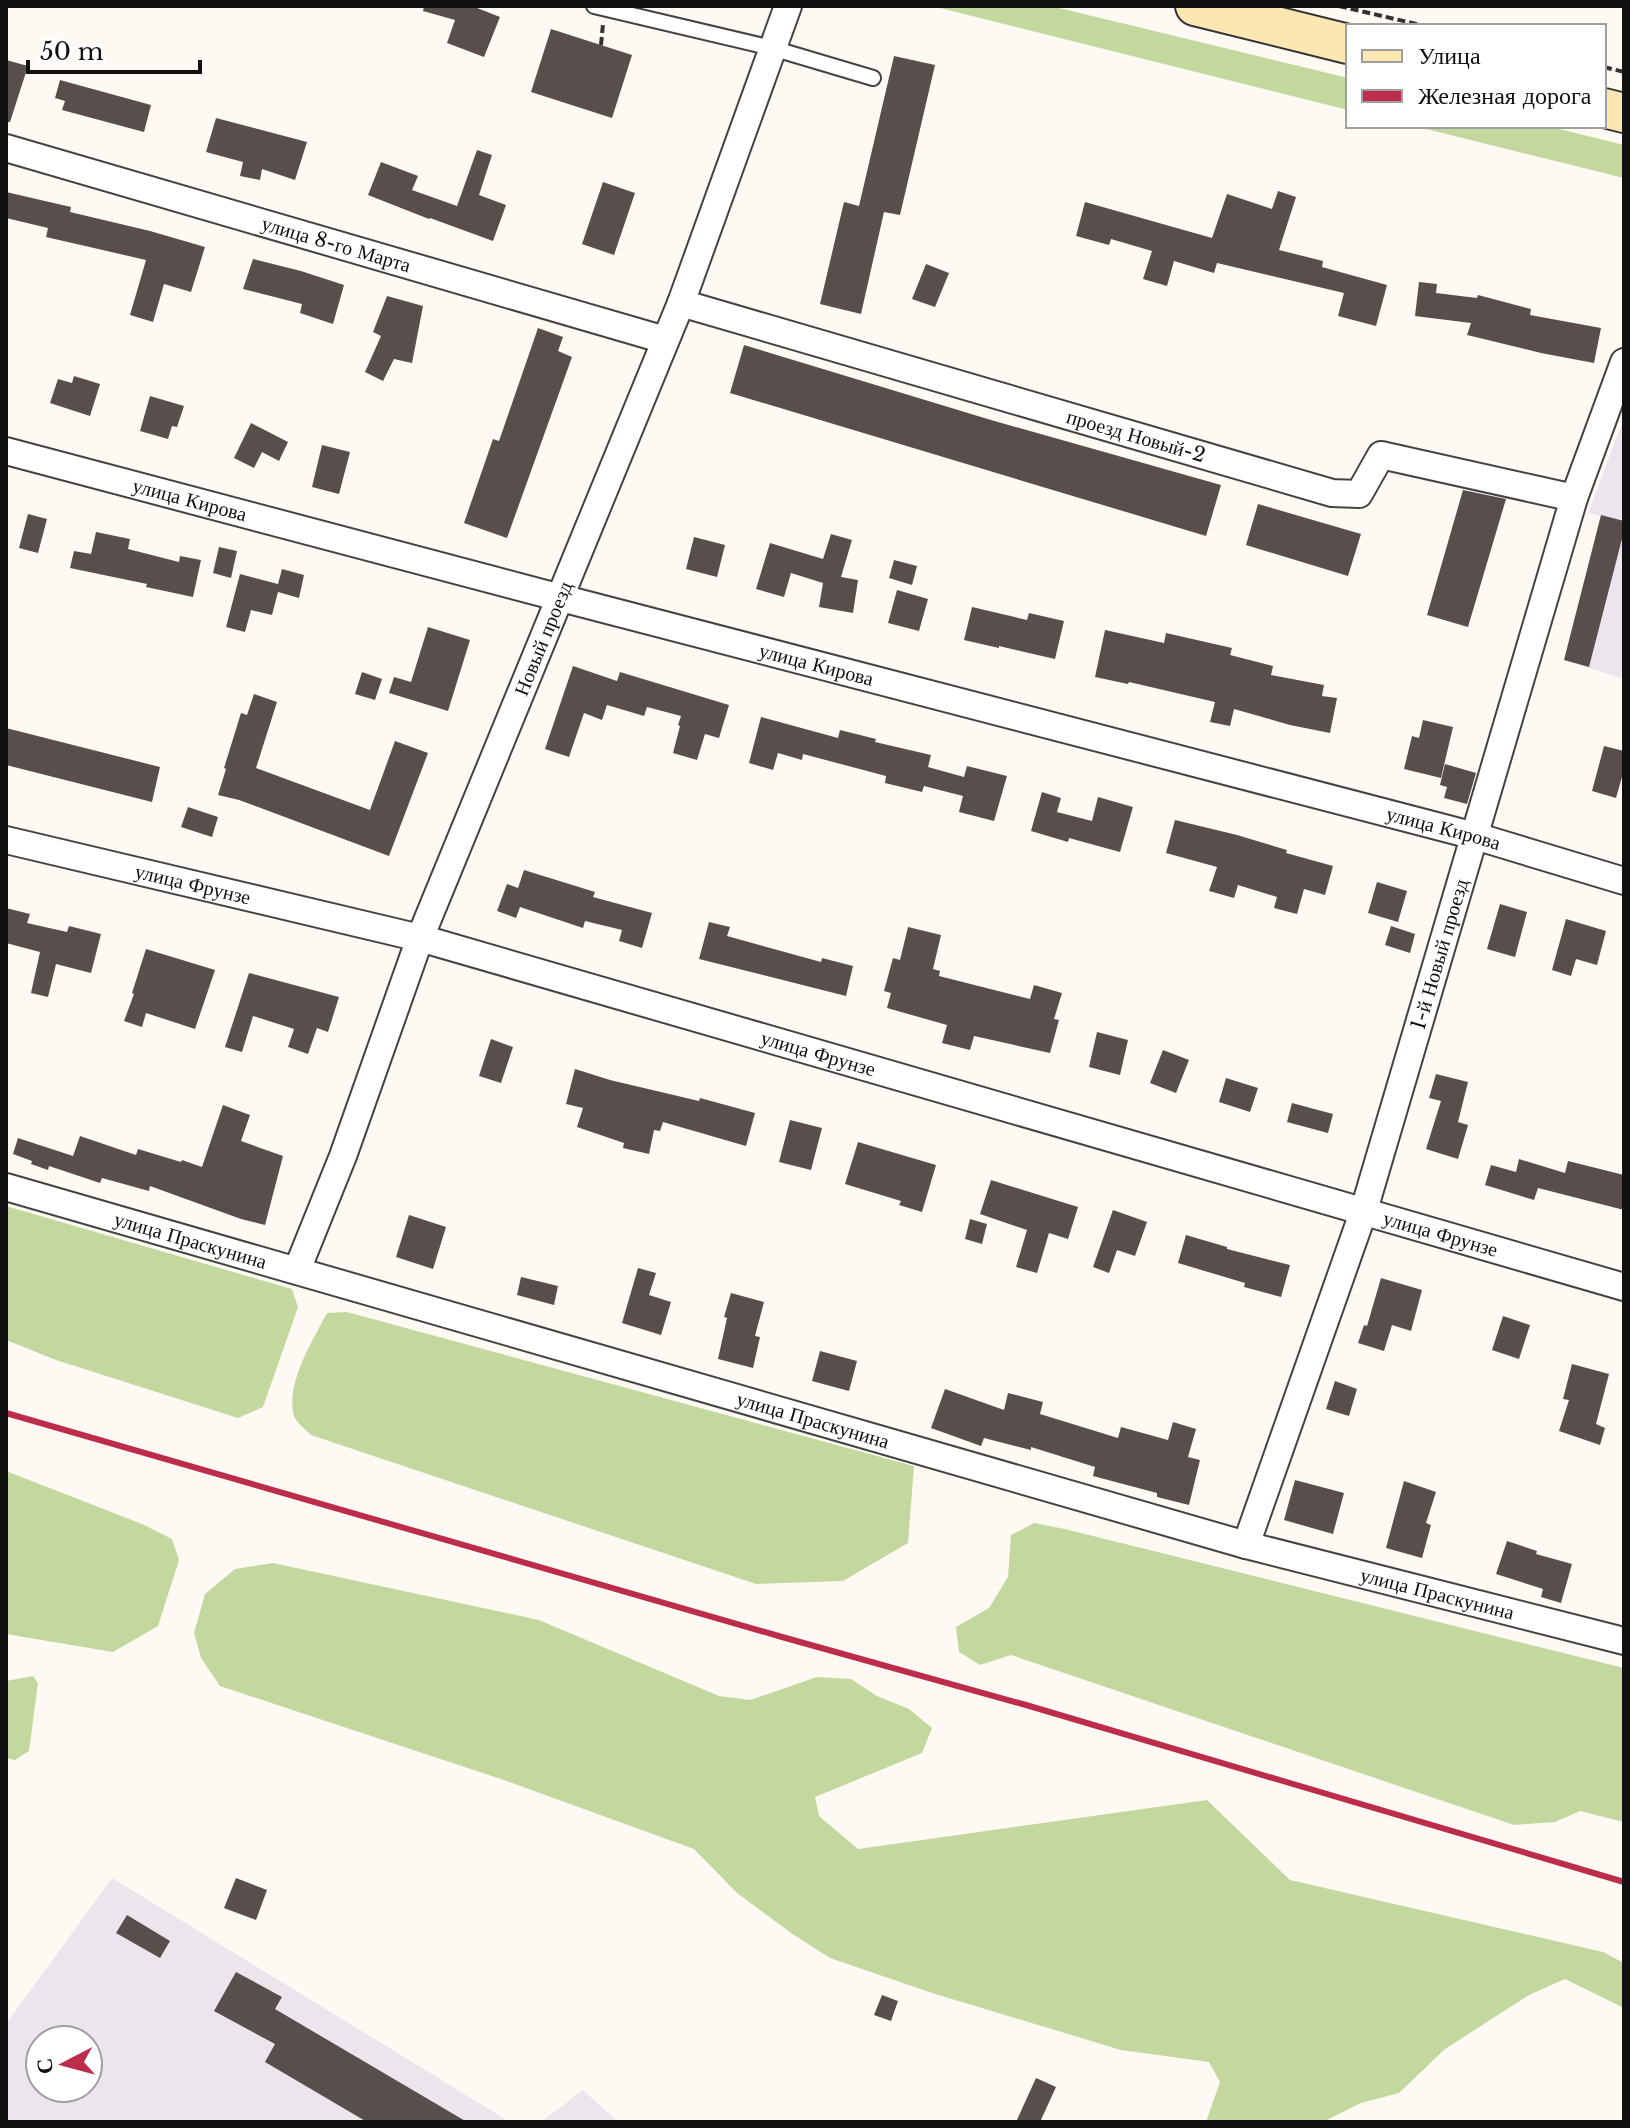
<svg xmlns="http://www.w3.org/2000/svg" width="1630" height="2128" viewBox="0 0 1630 2128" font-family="'Libre Baskerville',serif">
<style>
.industrial{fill:#ebe5ee;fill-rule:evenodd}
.forest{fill:#c2d89e}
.building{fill:#584f4d}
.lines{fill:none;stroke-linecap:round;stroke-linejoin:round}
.lane-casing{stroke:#434343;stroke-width:18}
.street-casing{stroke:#434343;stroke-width:30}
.secondary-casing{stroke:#323232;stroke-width:42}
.path{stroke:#323232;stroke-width:4;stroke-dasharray:8 4;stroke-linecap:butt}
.lane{stroke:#fff;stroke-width:14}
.street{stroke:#fff;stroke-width:26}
.secondary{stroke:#fbe7b2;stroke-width:38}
.rail{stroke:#bb2d4b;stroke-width:6}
.labels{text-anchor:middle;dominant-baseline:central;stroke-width:8;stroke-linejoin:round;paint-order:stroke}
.street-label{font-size:20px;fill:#101010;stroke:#fff}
</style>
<rect width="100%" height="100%" fill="#fefaf3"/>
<path class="industrial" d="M1624 418V679L1564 660 1601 516 1588 513Z
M112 1878 510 2122H6V2024ZM40 2040H88V2088H40Z
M583 2090 618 2122H541Z"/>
<path class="forest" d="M932 6H1051L1348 78V110Z
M1414 126H1547L1624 145V178Z
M6 1206 292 1289 298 1307 263 1407 238 1418 56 1360 6 1340Z
M347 1312 914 1466 908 1543 843 1581 756 1584 311 1435C306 1430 296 1422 294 1416 285 1384 313 1340 327 1313Z
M6 1471 142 1524 172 1539 179 1560 158 1626 113 1652 6 1634Z
M1034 1523 1065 1529 1624 1668V1822L1580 1811 1555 1822 1514 1825 1011 1655 980 1665 959 1652 956 1627 989 1608 1008 1577 1011 1535Z
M273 1563 539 1620 719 1696 750 1700 817 1677 851 1679 877 1696 909 1709 932 1728 922 1753 815 1797 819 1816 858 1849 1207 1800 1290 1880 1603 1952 1624 1963V2008L1565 1979 1529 1995 1445 2049 1399 2093 1361 2103 1323 2122H1206L1220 2082 1209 2062 1121 2050 932 1993 830 1958 791 1933 737 1893 694 1849 501 1779 220 1686 201 1658 194 1633 205 1594 235 1569Z
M33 1676 38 1683 29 1751 15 1760 6 1758V1681Z"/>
<path class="building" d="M424 6H472L500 17 484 57 447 43 455 20 423 11Z
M551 29 632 55 612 118 531 92Z
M894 56 935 65 900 215 884 212 861 314 820 304 844 202 859 206Z
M6 60 28 66 10 122H6Z
M60 80 151 105 144 132 62 110 65 101 55 98Z
M216 118 307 142 295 180 262 169 260 180 240 176 243 162 206 152Z
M477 150 492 155 479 195 506 205 493 241 430 218 429 219 368 195 381 162 418 176 412 190 457 206Z
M603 182 635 193 614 255 582 244Z
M1278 191 1296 197 1279 250 1323 261 1322 267 1387 285 1376 326 1338 316 1344 293 1217 263 1214 273 1174 261 1167 286 1143 279 1152 251 1111 239 1109 245 1076 236 1085 202 1212 238 1227 194 1272 209Z
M6 192 71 207 70 212 150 231 205 247 191 292 164 284 153 322 130 315 146 260 46 237 48 228 6 218Z
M253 259 301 271 344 285 333 324 300 313 302 304 243 289Z
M926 264 949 273 935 307 912 299Z
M1419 282 1437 284 1436 293 1477 298 1478 295 1531 309 1530 315 1601 328 1594 363 1541 353 1467 335 1471 323 1415 316Z
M387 296 423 306 412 363 394 359 383 381 365 372 381 336 373 332Z
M538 328 563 337 558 351 572 357 507 538 464 523 493 439 499 441Z
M744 345 991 420 1221 485 1206 536 730 393Z
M74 376 100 384 90 416 50 403 58 379 72 383Z
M150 396 184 406 177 427 172 426 168 439 140 431Z
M251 423 288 442 279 461 262 452 254 468 234 458Z
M322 445 350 452 339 494 312 487Z
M1463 490 1506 499 1468 627 1427 615Z
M1258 504 1361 534 1348 576 1246 545Z
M28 514 47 519 38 553 19 548Z
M1601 515 1624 521V531L1589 667 1564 660Z
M96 532 130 539 128 549 179 562 180 556 201 560 193 597 146 587 147 584 70 568 74 551 91 554Z
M831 534 852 540 841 577 858 580 853 613 819 607 823 583 791 573 784 597 756 589 770 543 823 559Z
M694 537 725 545 717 577 686 569Z
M219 547 237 551 231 578 213 573Z
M894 560 917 566 912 585 889 578Z
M282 569 304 575 299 598 278 592 272 615 251 610 245 632 226 627 240 574 278 584Z
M897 590 928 599 919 631 888 623Z
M972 607 1027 620 1029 613 1064 621 1055 659 999 646V648L964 640Z
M428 627 470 640 448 711 389 693 394 677 411 682Z
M1105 630 1164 643 1166 633 1232 648 1230 655 1273 666 1271 675 1324 685 1322 696 1337 698 1330 733 1290 725 1234 709 1230 726 1210 722 1215 702 1129 682 1128 684 1095 677Z
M573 666 617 681 620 672 729 705 719 738 705 734 697 760 673 753 680 726 678 725 681 716 647 707 644 716 607 705 602 720 584 713 569 757 545 749Z
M362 672 382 679 375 700 355 694Z
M254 694 277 702 256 768 370 810 395 741 428 753 389 856 239 800 218 795 226 769 224 768 241 713 247 715Z
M761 717 838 738 840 730 876 739 875 742 931 755 928 767 964 777 967 766 1007 776 994 821 959 812 963 796 924 786 922 792 885 783 886 776 803 754 802 760 778 753 773 770 749 763Z
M1423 720 1453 727 1441 778 1404 769 1412 736 1419 738Z
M6 728 160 767 152 802 6 765Z
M1604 746 1624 751V770L1616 798 1592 791Z
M1445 764 1476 773 1467 804 1444 798 1447 787 1440 785Z
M1042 792 1061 798 1057 812 1092 821 1098 797 1133 807 1120 852 1069 838 1068 842 1031 831Z
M188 807 218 817 212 837 181 827Z
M1175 820 1237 835 1287 850 1286 853 1333 866 1325 895 1304 889 1297 914 1274 908 1277 897 1238 885 1234 898 1209 891 1217 867 1166 853Z
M524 870 595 892 593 897 652 913 642 948 619 941 622 930 585 921 583 928 520 907 516 918 497 911 507 884 518 888Z
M1377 882 1407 891 1398 922 1368 913Z
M1500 904 1527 912 1515 957 1487 949Z
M6 908 30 914 27 923 67 932 69 926 101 934 91 973 56 964 48 997 31 993 40 952 6 943Z
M1566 919 1606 931 1597 965 1576 959 1571 976 1552 970Z
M709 922 730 927 727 936 821 962 822 958 853 966 846 996 699 959Z
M1391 926 1415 934 1410 953 1385 945Z
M908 927 941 935 933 969 940 971 939 976 1030 999 1034 985 1062 993 1054 1019 1059 1020 1050 1053 974 1036 970 1050 942 1043 947 1025 887 1008 891 993 884 991 893 958 900 960Z
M146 949 215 970 195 1029 146 1013 142 1027 124 1021 134 994 132 993Z
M249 973 339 997 328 1032 317 1028 308 1054 288 1047 294 1029 253 1016 242 1052 225 1047Z
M1097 1032 1128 1040 1120 1075 1089 1067Z
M491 1039 513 1047 501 1083 479 1076Z
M1163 1050 1189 1060 1176 1093 1150 1083Z
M575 1069 610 1080 699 1101 700 1098 755 1113 746 1146 663 1122 660 1131 654 1130 649 1154 623 1148 624 1143 577 1127 583 1108 566 1104Z
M1436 1074 1468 1082 1458 1122 1468 1125 1458 1159 1426 1149 1441 1101 1429 1098Z
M1226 1078 1258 1088 1250 1112 1219 1102Z
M1292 1103 1333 1114 1328 1133 1287 1122Z
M223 1105 250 1115 241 1141 283 1156 265 1225 241 1219 150 1186 149 1191 102 1178 100 1183 49 1166 48 1170 31 1164 32 1161 13 1154 18 1138 73 1156 80 1136 136 1155 138 1149 181 1162 182 1160 202 1167Z
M790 1120 822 1128 811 1170 779 1162Z
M858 1142 936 1165 922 1212 899 1205 901 1201 845 1184Z
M1519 1159 1565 1173 1568 1161 1624 1175V1210L1538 1188 1534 1200 1485 1185 1491 1165 1516 1172Z
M991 1180 1078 1207 1068 1239 1049 1233 1037 1273 1016 1267 1027 1230 980 1214Z
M1113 1210 1147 1222 1135 1256 1117 1250 1109 1273 1093 1267Z
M409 1215 446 1227 433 1269 396 1257Z
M970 1219 987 1224 982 1244 965 1239Z
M1186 1235 1227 1247V1249L1290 1265 1281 1297 1244 1287 1245 1283 1178 1263Z
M638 1268 656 1273 649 1295 671 1302 661 1335 622 1323Z
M521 1277 558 1286 554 1305 517 1295Z
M1381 1278 1422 1290 1411 1331 1392 1325 1384 1351 1358 1343 1364 1325 1367 1326Z
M731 1293 764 1302 755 1336 760 1337 753 1368 718 1359 727 1318 724 1317Z
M1503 1316 1530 1325 1519 1359 1492 1350Z
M820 1351 857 1361 849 1391 812 1381Z
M1572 1364 1609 1374 1596 1424 1605 1428 1600 1445 1559 1431 1569 1400 1563 1399Z
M1335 1381 1357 1389 1349 1416 1326 1409Z
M945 1389 1004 1410 1008 1393 1043 1402 1040 1414 1118 1438 1121 1427 1168 1440 1173 1422 1196 1429 1188 1457 1200 1460 1189 1505 1157 1497V1493L1093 1476 1095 1467 1031 1447V1450L984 1438 981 1446 931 1428Z
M1295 1480 1344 1493 1333 1534 1284 1520Z
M1404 1481 1436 1492 1426 1523 1431 1525 1422 1558 1386 1548Z
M1507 1541 1537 1551 1536 1554 1572 1564 1561 1603 1541 1597 1543 1589 1496 1574Z
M236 1878 267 1890 256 1920 224 1908Z
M127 1915 170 1941 160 1958 116 1933Z
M236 1972 282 1997 275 2009 467 2122H367L265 2062 275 2044 214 2011Z
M882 1995 898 2001 891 2021 874 2015Z
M1036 2078 1056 2087 1040 2122H1016Z"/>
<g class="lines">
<defs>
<path id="lane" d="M594 6 772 48 873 78"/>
<g id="street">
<path id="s1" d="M6 148 665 340"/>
<path id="s2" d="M681 303 1332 493 1359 494 1381 455 1574 498"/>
<path id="s3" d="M6 451 561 598 1475 836 1624 881"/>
<path id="s4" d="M6 840 420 938 1624 1287"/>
<path id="s5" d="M6 1187 1246 1545 1624 1641"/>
<path id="s6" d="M297 1270 343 1156 420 938 681 303 788 6"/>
<path id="s7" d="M1246 1545 1364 1210 1574 498 1624 362"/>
</g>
<path id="secondary" d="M1195 6 1348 44
M1604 108 1624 113"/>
</defs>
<use href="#lane" class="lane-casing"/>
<use href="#street" class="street-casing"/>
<use href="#secondary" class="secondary-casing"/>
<path class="path" d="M1339 6 1425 26
M601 45 603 24
M1604 67 1624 72"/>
<use href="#lane" class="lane"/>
<use href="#street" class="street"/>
<use href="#secondary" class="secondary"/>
<path class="rail" d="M6 1413 782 1637 1026 1705 1624 1882"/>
</g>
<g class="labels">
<g class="street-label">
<text stroke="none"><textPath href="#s1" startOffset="344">улица 8-го Марта</textPath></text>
<text stroke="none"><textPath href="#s2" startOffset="474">проезд Новый-2</textPath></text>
<text stroke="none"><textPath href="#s3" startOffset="190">улица Кирова</textPath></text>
<text stroke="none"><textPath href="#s6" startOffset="678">Новый проезд</textPath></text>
<text stroke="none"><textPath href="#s3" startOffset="838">улица Кирова</textPath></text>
<text stroke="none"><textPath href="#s3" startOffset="1486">улица Кирова</textPath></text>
<text stroke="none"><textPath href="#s4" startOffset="192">улица Фрунзе</textPath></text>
<text stroke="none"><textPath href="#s7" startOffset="622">1-й Новый проезд</textPath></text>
<text stroke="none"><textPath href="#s4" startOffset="840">улица Фрунзе</textPath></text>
<text stroke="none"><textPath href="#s4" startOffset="1488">улица Фрунзе</textPath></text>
<text stroke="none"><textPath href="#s5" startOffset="192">улица Праскунина</textPath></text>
<text stroke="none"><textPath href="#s5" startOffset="840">улица Праскунина</textPath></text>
<text stroke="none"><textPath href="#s5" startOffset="1488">улица Праскунина</textPath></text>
</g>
</g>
<rect width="1630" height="2128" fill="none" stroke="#101010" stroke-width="16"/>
<rect x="1346" y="24" width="260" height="104" fill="#ffffff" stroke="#9f9f9f" stroke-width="2"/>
<rect x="1362" y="50" width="40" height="12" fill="#fbe7b2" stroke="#9f9f9f" stroke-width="2"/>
<text x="1418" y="64" font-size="24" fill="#101010">Улица</text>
<rect x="1362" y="90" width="40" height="12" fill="#bb2d4b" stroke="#9f9f9f" stroke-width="2"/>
<text x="1418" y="104" font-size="24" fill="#101010">Железная дорога</text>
<g transform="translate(64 2064) rotate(264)"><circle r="38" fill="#ffffff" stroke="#9f9f9f" stroke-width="2"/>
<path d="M0-6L14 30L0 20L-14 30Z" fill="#bb2d4b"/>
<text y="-12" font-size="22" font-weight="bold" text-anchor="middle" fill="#101010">С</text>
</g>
<path d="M28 60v12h172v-12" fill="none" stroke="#101010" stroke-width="4"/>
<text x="40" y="60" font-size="24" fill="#101010" stroke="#ffffff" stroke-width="6" paint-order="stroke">50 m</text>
</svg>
